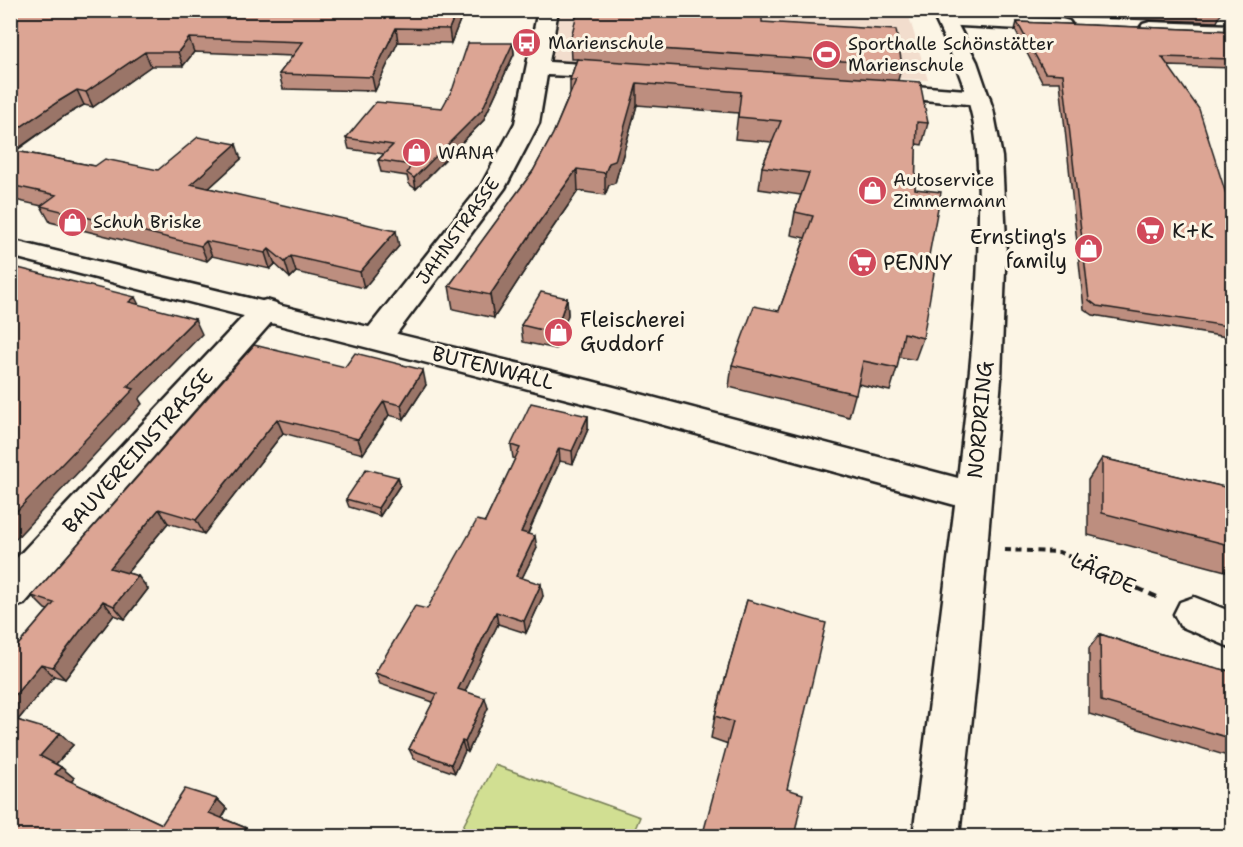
<svg xmlns="http://www.w3.org/2000/svg" width="1243" height="847" viewBox="0 0 1243 847" font-family="'Shantell Sans',sans-serif">
<style>
.built{fill:#f2ddcd}
.green{fill:#d1df92;stroke:#767e57;stroke-width:1.5}
.lines{fill:none;stroke-linecap:round;stroke-linejoin:round}
.minor-casing{stroke:#1c1c1c;stroke-width:5}
.secondary-casing{stroke:#1c1c1c;stroke-width:5}
.path-far1{stroke:#1c1c1c;stroke-width:4;stroke-dasharray:6 4.5;stroke-linecap:butt}
.path{stroke:#1c1c1c;stroke-width:4.5;stroke-dasharray:8 6;stroke-linecap:butt}
.minor{fill:#fcf5e5;fill-rule:evenodd}
.secondary{fill:#fcf5e5;fill-rule:evenodd}
.wall{fill:#bd8e7f;stroke:#1c1c1c;stroke-width:1.5}
.shaded-wall{fill:#9a7468;stroke:#1c1c1c;stroke-width:1.5}
.building{fill:#dca594;stroke:#1c1c1c;stroke-width:1.5}
.labels{text-anchor:middle;dominant-baseline:central;stroke-width:6;stroke-linejoin:round;paint-order:stroke}
.far-poi-label{font-size:18px;fill:#1c1c1c;stroke:#fcf5e5;text-anchor:start}
.far-street-label{font-size:18px;fill:#1c1c1c;stroke:#fcf5e5}
.poi-label{font-size:21px;fill:#1c1c1c;stroke:#fcf5e5;text-anchor:start}
.street-label{font-size:21px;fill:#1c1c1c;stroke:#fcf5e5}
</style>
<rect width="100%" height="100%" fill="#fcf5e5"/>
<filter id="ink" filterUnits="userSpaceOnUse"><feTurbulence type="fractalNoise" baseFrequency=".0167" numOctaves="2"/><feDisplacementMap in="SourceGraphic" scale="12" xChannelSelector="R" yChannelSelector="G"/><feConvolveMatrix kernelMatrix="1 2 1 2 8 2 1 2 1" color-interpolation-filters="sRGB"/></filter>
<g filter="url(#ink)">
<path class="built" d="M907 10 928 80 551 62 560 11Z"/>
<path class="green" d="M495 765 640 817 632 836H458Z"/>
<g class="lines">
<defs>
<path id="minor" d="M538 10H558L549 62 618 66 626 67 629 72 626 77 618 78 547 75 539 123 505 188 388 345 377 348 366 345 362 338 366 331 481 186 515 123Z
M947 15 1062 19 1069 21 1072 25 1069 29 1062 31 940 25 937 21 940 17Z
M1150 22 1232 25V37L1143 32 1140 28 1143 24Z
M876 83 979 91 987 93 990 98 987 103 979 105 868 95 865 90 868 85Z
M266 300 276 303 281 310 276 317 24 604 10 609V565L256 303Z
M1194 597 1232 612V648L1180 626 1174 614 1180 602Z"/>
<path id="secondary" d="M931 10H950L977 62 993 109 1002 157 1006 241 1001 379 976 682 959 836H913L955 505 591 405 10 256V240L591 381 958 478C969 385 980 291 979 197 978 167 978 136 970 107 961 73 946 42 931 10Z"/>
</defs>
<use href="#minor" class="minor-casing"/>
<use href="#secondary" class="secondary-casing"/>
<path class="path-far1" d="M1005 550 1059 552 1077 560"/>
<path class="path" d="M1073 559 1161 599"/>
<use href="#minor" class="minor"/>
<use href="#secondary" class="secondary"/>
</g>
<path class="wall" d="M10 10H464L451 43 398 42 375 91 283 89 279 74 293 56 194 52 183 66H151L93 107 84 105 66 115 16 151 95 166 158 170 241 159 209 188 399 246 364 288 296 272 290 278 275 264 270 269 212 256 207 261 50 222 41 206H42L10 199Z
M614 10V13L762 22 902 65 898 80 928 123 922 145 916 144 915 189 927 266 923 338 915 360 899 357 897 368 890 391 858 384 849 417 729 387 732 365 779 311 805 238 791 235 795 212 801 195 759 189 762 167 772 142 735 139 738 113 637 105 615 183 609 185 605 195 578 191 541 245 494 318 453 309 449 286 533 171 553 134 570 93V80L577 59H571L570 41Z
M1004 10H1222V11L1217 22 1007 15Z
M1017 22 1233 31V68L1168 66 1233 216V338L1093 315 1084 309 1060 82H1042L1015 30Z
M513 43 514 54 483 121 416 189 409 184 407 176 381 172 378 160 384 154 349 149 346 138 442 108Z
M567 298 568 315 556 349 523 342 521 325Z
M345 367 426 385 404 419 389 415 363 454 283 433 204 534 168 523 127 573 138 576 148 589 125 619 114 615 65 679 54 676 18 720 73 745 56 764 61 767 74 778 71 782 162 824 217 799 227 809 222 818 246 828 254 837H10L13 651 48 610 45 609 32 596Z
M588 416V429L573 464 560 461 528 534 537 548 522 578 543 596 526 633 498 624 465 691 488 708 468 752 465 751 455 773 414 759 409 749 433 702 380 684 375 673 427 609 485 522 515 459 513 458 511 445Z
M1102 458 1233 489V573L1088 535V480Z
M398 477 400 485 380 516 349 507 346 499Z
M747 600 787 789 728 744 711 738 715 716Z
M1100 634 1157 653 1233 672V764L1231 757 1089 714V648Z"/>
<path class="shaded-wall" d="M457 10H464L451 43 449 29Z
M396 28 398 42 375 91 372 77Z
M189 38 194 52 183 66 178 52Z
M513 43 514 54 483 121 416 189 414 178Z
M145 52 151 66 93 107 86 92Z
M637 83V105L615 183 609 185 605 195V173Z
M77 90 84 105 66 115 10 154V134L59 101Z
M236 144 241 159 197 199 191 184Z
M577 169 578 191 541 245 494 318 490 295 539 222Z
M396 231 399 246 364 288 360 272Z
M206 241 212 256 207 261 201 246Z
M269 249 275 264 270 269 265 253Z
M291 256 296 272 290 278 285 262Z
M135 297 143 313 129 302Z
M567 298 568 315 556 349 555 333Z
M195 319 202 334 139 399 142 404 10 545V518L127 387Z
M423 370 426 385 404 419 401 405Z
M384 401 389 415 363 454 358 439Z
M588 416V429L573 464 572 451Z
M277 419 283 433 204 534 196 520Z
M559 448 560 461 523 544 521 532Z
M398 477 400 485 380 516 378 508Z
M159 509 168 523 120 581 110 568Z
M535 536 537 548 517 588 516 576Z
M138 576 148 589 125 619 114 606Z
M541 584 543 596 526 633 524 621Z
M103 601 114 615 65 679 53 667Z
M496 612 498 624 461 700 458 689Z
M41 664 54 676 13 726 10 724V701Z
M485 698 488 708 468 752 465 742Z
M60 733 73 745 53 767 40 756Z
M462 741 465 751 455 773 451 764Z
M61 767 74 778 69 785 55 774Z
M217 799 227 809 219 823 209 813Z
M246 828 254 837H241Z"/>
<path class="building" d="M10 10H457L449 29 396 28 372 77 279 74 303 42 189 38 178 52H145L86 92 77 90 59 101 10 134Z
M578 10H614V13L689 16V10H762V22L896 30 902 65 583 44 584 41H570Z
M1017 22 1233 31V59L1162 57 1199 109 1233 216V327L1097 306 1089 300 1063 74 1045 73Z
M468 43H513L482 110 414 178 407 173 411 165 378 160 393 145 346 138 376 102 442 108 453 88Z
M577 59 920 82 928 123 917 122 915 189 941 192 927 266 935 267 923 338 904 333 897 368 863 361 856 394 732 365 754 306 779 311 813 216 795 212 809 173 762 167 781 121 738 117 741 92 637 83 615 161 609 163 605 173 577 169 539 222 490 295 449 286 533 171 553 134 576 80H570Z
M198 137 236 144 191 184 396 231 360 272 291 256 285 262 269 249 265 253 206 241 201 246 41 206 56 195 10 185V150L95 166 105 159 158 170Z
M10 266 135 297 129 302 195 319 127 387 134 389 10 518V397L13 395H10Z
M541 292 567 298 555 333 521 325Z
M254 345 345 367 355 353 423 370 401 405 384 401 358 439 277 419 196 520 159 509 110 568 138 576 114 606 103 601 53 667 41 664 10 701V650L13 651 54 603 32 596Z
M531 403 588 416 572 451 559 448 521 532 535 536 516 576 541 584 524 621 496 612 458 689 485 698 465 742 462 741 451 764 409 749 437 694 375 673 415 606 427 609 477 520 485 522 520 448 511 445Z
M1102 458 1233 489V546L1102 513Z
M366 469 398 477 378 508 346 499Z
M747 600 826 623 787 789 803 794 794 837H702L733 722 715 716Z
M1100 634 1157 653 1233 672V739L1101 701Z
M10 718 60 733 40 756 61 767 55 774 162 824 185 789 217 799 209 813 246 828 241 837H10Z"/>
</g>
<defs>
<symbol id="bus-disc" viewBox="-11 -11 22 22"><circle r="9.5" fill="#d1495b" stroke="#fcf5e5"/><path d="M-5-6H5V4H4V6H2V4H-2V6H-4V4H-5ZM-3.5-4V0h7V-4ZM-3.5 1.2v1.5H-2V1.2ZM2 1.2v1.5H3.5V1.2Z" fill="#fff"/></symbol>
<symbol id="stadium-disc" viewBox="-11 -11 22 22"><circle r="9.5" fill="#d1495b" stroke="#fcf5e5"/><path d="M0-5a6.5 5 0 1 0 0 10a6.5 5 0 1 0 0-10ZM-3.5-1.8h7v3.6h-7Z" fill="#fff"/></symbol>
<symbol id="shop-disc" viewBox="-11 -11 22 22"><circle r="9.5" fill="#d1495b" stroke="#fcf5e5"/><path d="M-5-2.5h2.3a2.7 3.5 0 0 1 5.4 0H5L5.5 6h-11ZM-1.5-2.5h3a1.5 2.3 0 0 0-3 0Z" fill="#fff"/></symbol>
<symbol id="supermarket-disc" viewBox="-11 -11 22 22"><circle r="9.5" fill="#d1495b" stroke="#fcf5e5"/><path d="M-6-5.5h2.5l.6 2H6L4.5 2H-2.5L-4.4-4H-6ZM-1.5 3.2a1.3 1.3 0 1 0 .1 0ZM3 3.2a1.3 1.3 0 1 0 .1 0Z" fill="#fff"/></symbol>
</defs>
<g fill-rule="evenodd">
<use href="#bus-disc" x="510" y="26" width="33" height="33"/>
<use href="#stadium-disc" x="810" y="38" width="33" height="33"/>
<use href="#shop-disc" x="400" y="136" width="33" height="33"/>
<use href="#shop-disc" x="856" y="174" width="33" height="33"/>
<use href="#shop-disc" x="56" y="206" width="33" height="33"/>
<use href="#supermarket-disc" x="1134" y="214" width="33" height="33"/>
<use href="#shop-disc" x="1072" y="232" width="33" height="33"/>
<use href="#supermarket-disc" x="846" y="246" width="33" height="33"/>
<use href="#shop-disc" x="542" y="316" width="33" height="33"/>
</g>
<g class="labels">
<g class="far-poi-label">
<text x="548" y="43">Marienschule</text>
<text x="848" y="44">Sporthalle Schönstätter<tspan x="848" dy="21">Marienschule</tspan></text>
<text x="438" y="153">WANA</text>
<text x="893" y="180">Autoservice<tspan x="893" dy="21">Zimmermann</tspan></text>
<text x="93" y="222">Schuh Briske</text>
</g>
<g class="far-street-label">
<text transform="translate(458 231) rotate(-54)">JAHNSTRASSE</text>
</g>
<g class="poi-label">
<text x="1172" y="231">K+K</text>
<text x="1067" y="237" text-anchor="end">Ernsting's<tspan x="1067" dy="24">family</tspan></text>
<text x="883" y="263">PENNY</text>
<text x="580" y="320">Fleischerei<tspan x="580" dy="24">Guddorf</tspan></text>
</g>
<g class="street-label">
<text transform="translate(493 368) rotate(14)">BUTENWALL</text>
<text transform="translate(980 420) rotate(-85)">NORDRING</text>
<text transform="translate(138 451) rotate(-48)">BAUVEREINSTRASSE</text>
<text transform="translate(1103 573) rotate(25)">LÄGDE</text>
</g>
</g>
<rect width="1243" height="847" fill="none" stroke="#fcf5e5" stroke-width="36"/>
<rect x="18" y="18" width="1207" height="811" fill="none" stroke="#1c1c1c" stroke-width="2" filter="url(#ink)"/>
</svg>
